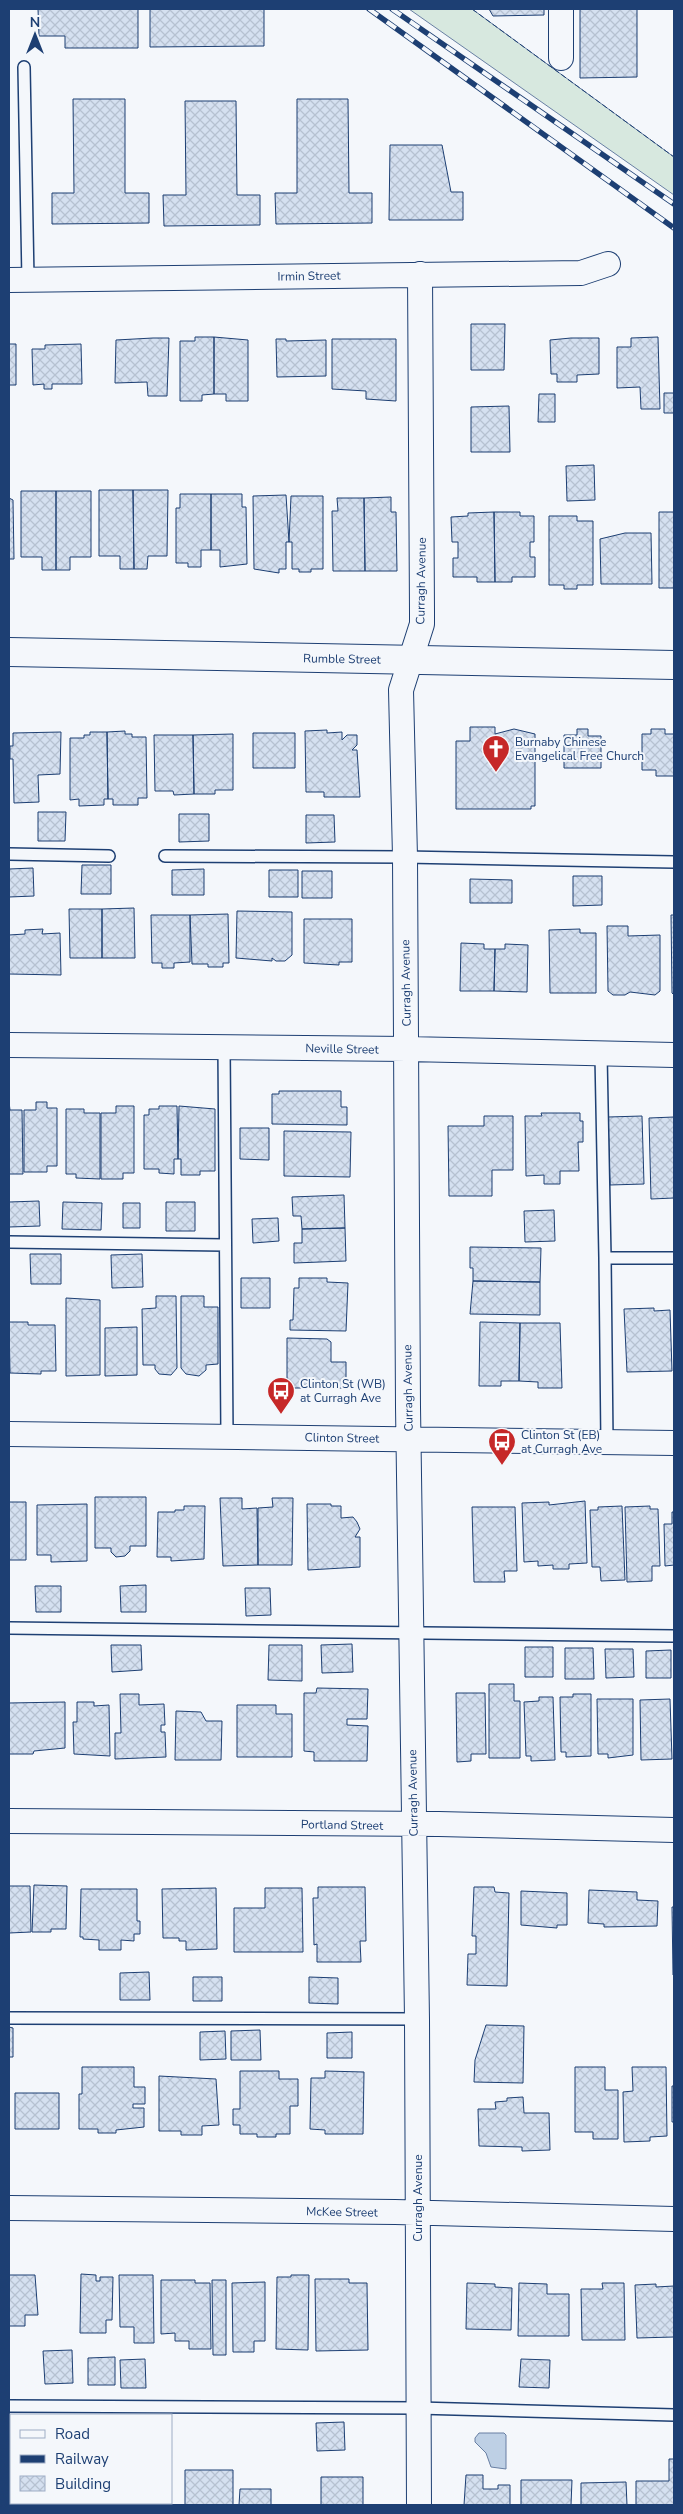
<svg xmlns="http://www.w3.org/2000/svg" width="683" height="2514" viewBox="0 0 683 2514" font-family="'Nunito Sans',sans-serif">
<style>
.grass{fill:#d7e8df;stroke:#687fa3}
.water{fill:#bed0e5;stroke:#687fa3}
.building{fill:url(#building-cross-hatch);stroke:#1d3f73}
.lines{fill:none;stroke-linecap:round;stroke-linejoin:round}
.service-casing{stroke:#1d3f73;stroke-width:14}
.minor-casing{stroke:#1d3f73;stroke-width:26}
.tertiary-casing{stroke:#1d3f73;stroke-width:30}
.service{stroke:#f4f7fb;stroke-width:11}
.minor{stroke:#f4f7fb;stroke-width:24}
.tertiary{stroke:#f4f7fb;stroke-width:28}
.rail-casing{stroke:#1d3f73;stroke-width:5.5}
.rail{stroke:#f4f7fb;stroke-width:4;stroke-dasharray:11;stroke-linecap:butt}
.fence{stroke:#1d3f73;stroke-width:1;stroke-dasharray:6 2.5;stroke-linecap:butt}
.labels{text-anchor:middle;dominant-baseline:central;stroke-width:4;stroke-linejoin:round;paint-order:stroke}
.street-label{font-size:12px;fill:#1d3f73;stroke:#f4f7fb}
.poi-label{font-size:12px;fill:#1d3f73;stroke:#f4f7fb;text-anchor:start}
</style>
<defs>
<pattern id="building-cross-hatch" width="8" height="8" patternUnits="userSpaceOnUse" patternTransform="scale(1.25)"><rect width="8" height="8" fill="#d5e0f0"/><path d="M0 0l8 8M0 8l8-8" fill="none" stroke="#b6c1d1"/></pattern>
</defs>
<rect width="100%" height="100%" fill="#f4f7fb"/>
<path class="grass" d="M409 9H472L674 157V195Z"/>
<path class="water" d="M479 2433H504L506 2435V2469L491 2467 486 2453 475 2442V2438Z"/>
<path class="building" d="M38 9H138V48H65V36H39Z
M150 9H264V46L150 47Z
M489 9H544V15L493 16Z
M580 9H637V77L580 78Z
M73 99H125V193H149V223L52 224V193H74Z
M297 99H348L349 193H372V223L276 224 275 193H297Z
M185 101H236L237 195H260V225L164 226 163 195H186Z
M390 145H442L451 192H463V220H389Z
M471 324H505L504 370H471Z
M195 337H214V394L202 395V401H180V341H195Z
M214 337 248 340V401H226V394H214Z
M658 337 660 409H641L640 387 617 388V347H631V338Z
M153 338H169L167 396H148L147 382 115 383 116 340Z
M571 338H599V374L577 375V382H557V374H551L550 340Z
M276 339H286V341L326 340V376L277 377Z
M332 339H396V401L366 399V391L332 389Z
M9 344H16V385H9Z
M81 344 82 384H52V389H44V384L33 385 32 349H45V345Z
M664 393H674V413H664Z
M539 394H555V422H538Z
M509 406 510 452H471V407Z
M594 465 595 500 567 501 566 466Z
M99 490H133L134 569H120V556H99Z
M133 490H168L167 556H148L147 569H134Z
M21 491H56V570H42V557H21Z
M56 491H91V557H70V570H56Z
M180 494H211V550H201V567H188V563H176V508H180Z
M211 494H242V507H246L247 564 220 567V550H211Z
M286 495 289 542H286V569H279V573L254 569 253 496Z
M291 496H323V569H311V572H299V569H292V542H289Z
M391 497V512H396L397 571H365L364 498Z
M9 498 13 500 14 559H9Z
M337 498H364L365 571H333L332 511H338Z
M494 512 495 582H477V577H453V558H458V542H452L451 517 468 516V513Z
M494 512H520V516H534V542H530V557H535V577H512V582H495Z
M659 512H674V588H659Z
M549 516H577V521H593V585H577V589H564V585H549Z
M625 533H651L652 584H601L600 539Z
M470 727H495V734L514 729 535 734V806H531V809H456V741H470Z
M577 729H588V736H601V768H564V735H577Z
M651 729H665V734H674V776H656V770H642V734H651Z
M327 730V733L342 732V740L347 735H357V745L352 750H357L360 797H324V792H306L305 731Z
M125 731V734H132V737H146L147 798H138V805H113V799H108L107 732Z
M61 732 60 774 38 775 39 802 14 803 13 759H10V746H13V733Z
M90 732H107L108 799H104V805L79 806V799L70 800V738H84V735H90Z
M253 733H295V768H253Z
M233 734V790H215V794H194L193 735Z
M154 735H193L194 794 174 795 173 791H155Z
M38 812H66L65 841H38Z
M179 814H209V841L179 842Z
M306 815H334L335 842 306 843Z
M82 865H111V894H81Z
M33 868 34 896 9 897V869Z
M204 869V895H172V870Z
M269 870H298V897H269Z
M302 871H332V898H302Z
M573 876H602V905L573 906Z
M470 879 512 880V903H470Z
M134 908 135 958H102V909Z
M69 909H102V958H70Z
M237 911 292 912V955L285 961H276L272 958V961L236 958Z
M228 914 229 963H223V967H208V964H192L190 915Z
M151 915H190V962L174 963V968H162V963H152Z
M671 915H674V995L672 993Z
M304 919H352V962H339V965L304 963Z
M607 926H628V936L660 935V991L655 995 630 992 625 995H613L608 991Z
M43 929 42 934 60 933 61 975 9 974V935L25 934V930Z
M580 929V933H596V993H550L549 930Z
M461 943 484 944V949H495L494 991H460Z
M505 944 528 945 527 992 494 991 495 949H505Z
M279 1091H341V1107H347V1125L272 1124V1094H279Z
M9 1102 10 1110H22L23 1174H9Z
M36 1102H47V1108H57V1166H47V1172H24V1110H36Z
M116 1106H134V1173H123V1179H101V1113H116Z
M159 1106H177L178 1159H174V1174L159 1173V1169H144V1115H149V1109H159Z
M179 1106 215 1109V1171H200V1175H181V1159H178Z
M66 1109H84V1113H100V1179L76 1178V1174H66Z
M541 1113H580V1121H583V1142H578L579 1171H560V1184H544V1175L526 1176 525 1116H542Z
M484 1116H513V1170H492V1196H449L448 1126H484Z
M642 1116 644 1184 610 1185 608 1117Z
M674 1117V1198L651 1199 649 1118Z
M240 1128H269V1160L240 1159Z
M284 1131 351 1132 350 1177 284 1176Z
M344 1195 345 1228 302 1229 301 1216H293L292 1197Z
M39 1201 40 1226 9 1227V1202Z
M63 1202 102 1203 101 1230 62 1229Z
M166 1202H195V1231H166Z
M123 1203H140V1228H123Z
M554 1210 555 1241 525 1242 524 1211Z
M278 1218 279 1241 253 1243 252 1219Z
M345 1228 346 1261 294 1263V1243H302V1229Z
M470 1247 541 1248 540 1282 473 1281V1268H470Z
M30 1254H61V1284H31Z
M142 1254 143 1287 112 1288 111 1255Z
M241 1278H270V1308H241Z
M299 1278H327V1282L348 1283 346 1331 290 1330V1320H293L294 1288H299Z
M473 1281 540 1282V1315L470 1314Z
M156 1296H176L177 1368 171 1375 159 1374 155 1369V1365H143L142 1309 156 1308Z
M181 1296H204V1307H218V1364L206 1365V1370L199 1376 186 1374 181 1368Z
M66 1298 100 1300V1375L66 1376Z
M654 1308V1311L670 1310 672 1371 627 1372 624 1309Z
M9 1322H28V1325H55L56 1371H41V1374L10 1373Z
M480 1322 520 1323 519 1381H501V1386H479Z
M520 1323H560L562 1388H538V1382L519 1381Z
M137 1327V1375L105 1376V1328Z
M287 1338 327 1339 331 1342V1362H346V1388H287Z
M95 1497H146V1546H130V1551L125 1556 116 1557 111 1552V1548H95Z
M220 1498H242V1509L257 1508 258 1565 223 1566Z
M272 1498H293L292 1565H258V1508L273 1507Z
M585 1501 587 1563 569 1564V1569H553V1565L538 1566V1561L524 1562 522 1503 549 1502V1505Z
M9 1502H26V1560H9Z
M87 1504V1561L51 1562V1555H37V1505Z
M307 1504H331V1506H341V1518L353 1517 357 1522 360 1529 355 1537H360V1567L308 1570Z
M184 1506H205L204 1559 171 1561V1557H157L158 1512H175V1510H184Z
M622 1506 625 1580 601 1581 600 1567H592L590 1510H598V1507Z
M650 1506V1509H658L660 1566H652V1581L627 1582 625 1507Z
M472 1507H515L517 1571H504L505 1582H474Z
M672 1512H674V1565L665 1566 664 1524H672Z
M146 1585V1612H121L120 1586Z
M35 1586H61V1612H36Z
M245 1588H270L271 1615 246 1616Z
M352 1644 353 1672 322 1673 321 1645Z
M111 1645H141L142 1670 112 1672Z
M269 1645H302V1681L268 1680Z
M525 1647H553V1677H525Z
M565 1648H593L594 1679H565Z
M605 1649H633L634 1677 606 1678Z
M671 1650V1678H646V1651Z
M489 1684H514V1701H520V1758H489Z
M317 1688 368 1689 367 1719H347V1725L368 1726 367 1761H314V1752L304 1751V1693H316Z
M456 1693H485L486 1754H471V1761L457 1762Z
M120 1694H139V1705L164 1704 165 1725H161V1732H165L166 1757 115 1759V1733H121Z
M573 1694H591V1756L566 1757V1752H561L560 1697H573Z
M539 1697H553L555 1760 531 1761V1756H526L524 1702 539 1701Z
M597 1699H633V1755L608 1758V1754H598Z
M670 1699 672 1759 641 1760 640 1700Z
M65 1702V1748L34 1751 33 1754H9V1703Z
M77 1702H94V1706L109 1705 110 1756 74 1754 73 1722H77Z
M237 1705H276V1714H292V1757H237Z
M176 1711 201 1712 206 1721H222L221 1760H175Z
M34 1885 67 1886 66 1929H51V1932H32Z
M9 1886H30L31 1932 9 1933Z
M318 1887H365L366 1941H360L361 1962H317V1944L314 1945 313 1898H318Z
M474 1887H494L495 1892 509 1893 507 1986 467 1985 468 1954H476V1936H472Z
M216 1888 217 1949 186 1950V1941H179V1938H163L162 1889Z
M265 1888H302L303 1952H234V1908H265Z
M81 1889H137V1921H140V1934H134V1941L121 1940V1950H99V1940L83 1939V1937H80Z
M589 1890 637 1892V1900L658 1901 657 1926 604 1927V1924L588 1923Z
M521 1891 567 1893V1925H557V1928L521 1925Z
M672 1907H674V1975H673Z
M149 1972 150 2000H120V1973Z
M193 1977H222V2001H193Z
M309 1977 338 1978V2004L309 2003Z
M486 2025 524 2026 523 2083 474 2082 475 2060Z
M9 2027 13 2028V2057H9Z
M260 2030 261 2060H231V2031Z
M225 2031 226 2059 200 2060V2032Z
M352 2032V2058H327V2033Z
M82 2067H134V2087H145V2104H133V2108H144V2127L116 2130V2133H98V2129H79V2094H82Z
M575 2067H605V2090H618V2139H593V2132H575Z
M632 2067H666L667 2136 650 2137V2141L624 2142 623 2092 633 2091Z
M240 2071H279V2079H298V2106H290V2134H276V2137H257V2134H240V2125H233V2109H240Z
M325 2071 364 2072 363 2134H325V2130L310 2129 311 2078H325Z
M159 2076 216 2079 219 2125 202 2126V2135H181V2131H159Z
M672 2086H674V2122H672Z
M15 2093H59V2129H15Z
M523 2097 524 2113H549L550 2150 522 2151V2147L479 2146 478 2109H496L495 2102 507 2101V2098Z
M81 2274 96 2275V2281H100V2277H113L112 2320H106V2333H80Z
M9 2275H35L38 2315H25V2326H9Z
M119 2275H153L154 2343H134V2327H120Z
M291 2275H309L308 2350 276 2349 277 2277H291Z
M315 2279H349V2283H367L368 2350 316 2351Z
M161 2280H195V2283H210L211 2349H189V2341H175V2333L161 2334Z
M212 2280H226V2355H213Z
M265 2282V2341H254V2352H233L232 2283Z
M467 2283 495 2284V2287L512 2288 511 2330 466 2329Z
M519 2283 547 2284V2294H569V2336H518Z
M602 2283H624L625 2340H582L581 2289H603Z
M656 2284V2287L674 2286V2337L637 2338 635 2285Z
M72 2350 73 2383 45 2384 43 2351Z
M115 2357V2385H88V2358Z
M145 2359 146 2388H121L120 2360Z
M521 2359 550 2360 549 2388 519 2387Z
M344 2422 345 2450 317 2451 316 2423Z
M669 2459H674V2505H636V2481H669Z
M185 2470H233V2505H185Z
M466 2475H483V2489H498V2485H510V2505H464Z
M321 2477H363V2505H321Z
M521 2480H572L571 2505H521Z
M626 2482 627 2505H581V2483Z
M240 2489H271V2505H239Z
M15 2503H71V2505H15Z
M123 2503H150V2505H122Z"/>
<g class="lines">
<defs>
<path id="service" d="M24 67 28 280
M9 854 109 856
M165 856 405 857 674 862
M224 1047 227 1436
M601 1055 605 1258
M9 1242 224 1245
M607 1442 605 1258H674
M9 1628 674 1636
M9 2018 417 2019
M9 2406 418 2408 674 2415"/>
<path id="minor" d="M561 9V58
M9 280 581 273 608 264
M9 1045 407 1049 674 1055
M9 1434 674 1443
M9 1821 439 1824 674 1830
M9 2208 395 2212 674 2219
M419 2505 417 2019 408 1407 405 857 401 690 422 624V612L420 274"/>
<path id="tertiary" d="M9 652 674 665"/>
</defs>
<use href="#service" class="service-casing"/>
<use href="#minor" class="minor-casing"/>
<use href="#tertiary" class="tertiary-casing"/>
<use href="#service" class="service"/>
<use href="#minor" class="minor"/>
<use href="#tertiary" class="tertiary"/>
<defs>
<path id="rail" d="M369 9 674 228
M392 9 674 204"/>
</defs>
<use href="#rail" class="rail-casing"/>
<use href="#rail" class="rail"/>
<path class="fence" d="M472 9 674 157"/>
</g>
<defs>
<symbol id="church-pin" viewBox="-11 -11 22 30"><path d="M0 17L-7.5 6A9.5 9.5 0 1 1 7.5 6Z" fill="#c62828" stroke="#f4f7fb"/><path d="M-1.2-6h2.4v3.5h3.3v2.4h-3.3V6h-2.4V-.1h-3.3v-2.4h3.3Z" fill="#fff"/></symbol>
<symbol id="bus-pin" viewBox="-11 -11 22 30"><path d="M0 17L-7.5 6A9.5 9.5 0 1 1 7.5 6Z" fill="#c62828" stroke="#f4f7fb"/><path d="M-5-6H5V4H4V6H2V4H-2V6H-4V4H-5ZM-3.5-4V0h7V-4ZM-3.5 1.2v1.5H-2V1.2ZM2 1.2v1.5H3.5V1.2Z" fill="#fff"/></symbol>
</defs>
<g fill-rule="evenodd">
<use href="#church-pin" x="480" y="733" width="32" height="43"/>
<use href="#bus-pin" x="265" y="1375" width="32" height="43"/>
<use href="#bus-pin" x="486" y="1426" width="32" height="43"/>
</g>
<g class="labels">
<g class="street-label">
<text transform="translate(309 276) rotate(-1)">Irmin Street</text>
<text transform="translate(421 581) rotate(-89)">Curragh Avenue</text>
<text transform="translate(342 659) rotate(1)">Rumble Street</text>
<text transform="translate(406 983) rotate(-91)">Curragh Avenue</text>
<text transform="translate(342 1049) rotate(1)">Neville Street</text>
<text transform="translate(408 1388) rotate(-91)">Curragh Avenue</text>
<text transform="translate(342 1438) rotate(1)">Clinton Street</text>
<text transform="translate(413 1793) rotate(-91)">Curragh Avenue</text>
<text transform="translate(342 1825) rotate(1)">Portland Street</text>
<text transform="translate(418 2198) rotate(-90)">Curragh Avenue</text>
<text transform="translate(342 2212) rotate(1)">McKee Street</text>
</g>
<g class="poi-label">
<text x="515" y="742">Burnaby Chinese<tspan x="515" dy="14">Evangelical Free Church</tspan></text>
<text x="300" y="1384">Clinton St (WB)<tspan x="300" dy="14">at Curragh Ave</tspan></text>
<text x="521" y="1435">Clinton St (EB)<tspan x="521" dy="14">at Curragh Ave</tspan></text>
</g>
</g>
<rect width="683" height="2514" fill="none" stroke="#1d3f73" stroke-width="20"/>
<rect x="10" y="2414" width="162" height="90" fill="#f4f7fb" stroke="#9eadc5"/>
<rect x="20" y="2430" width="25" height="8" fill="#f4f7fb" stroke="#9eadc5"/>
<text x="55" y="2439" font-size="15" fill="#1d3f73">Road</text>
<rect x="20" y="2455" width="25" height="8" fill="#1d3f73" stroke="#9eadc5"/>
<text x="55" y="2464" font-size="15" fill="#1d3f73">Railway</text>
<rect x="20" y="2476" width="25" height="15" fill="url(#building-cross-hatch)" stroke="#9eadc5"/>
<text x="55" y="2489" font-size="15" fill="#1d3f73">Building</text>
<g transform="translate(35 35)" stroke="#f4f7fb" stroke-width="4" paint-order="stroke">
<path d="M0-4L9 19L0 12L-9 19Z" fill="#1d3f73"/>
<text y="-8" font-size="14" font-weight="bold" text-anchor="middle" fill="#1d3f73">N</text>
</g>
</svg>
